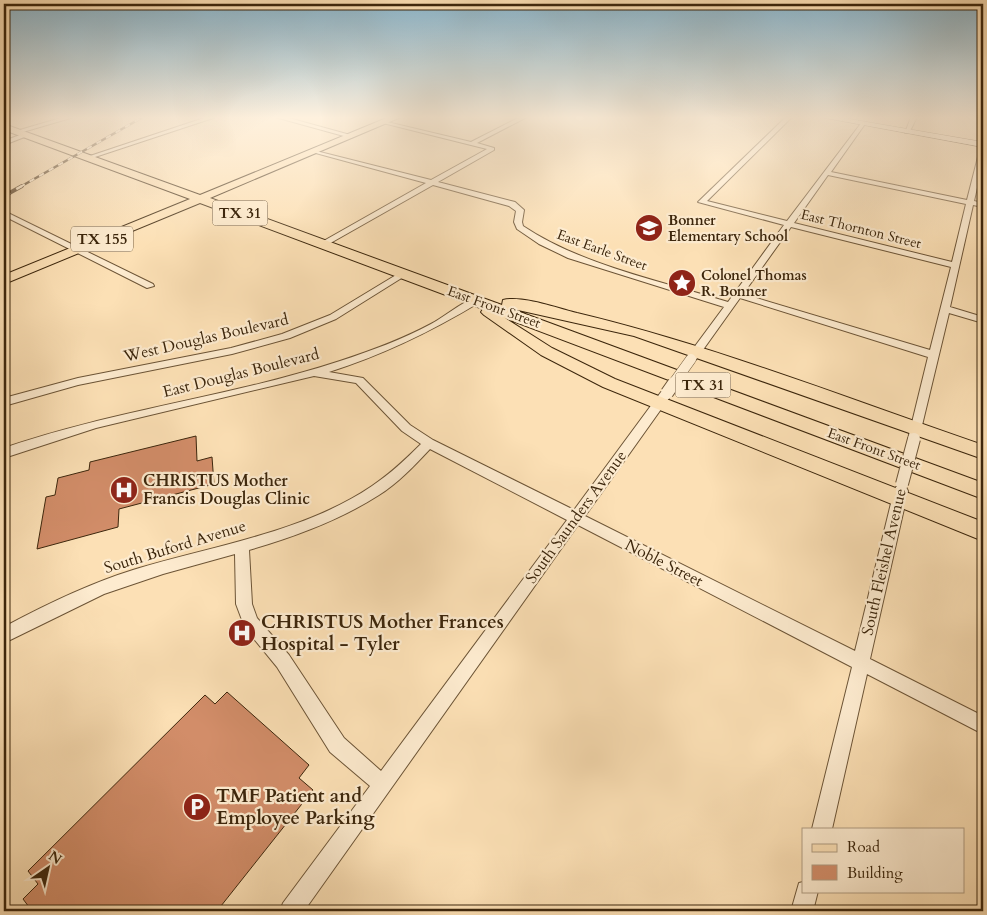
<svg xmlns="http://www.w3.org/2000/svg" width="987" height="915" viewBox="0 0 987 915" font-family="Cardo,serif">
<style>
.building{fill:#d28d69;stroke:#3c260c}
.lines{fill:none;stroke-linecap:round;stroke-linejoin:round}
.street-casing{stroke:#6c5436;stroke-width:2}
.secondary-casing{stroke:#3c260c;stroke-width:1}
.primary-casing{stroke:#3c260c;stroke-width:2}
.street{fill:#fdebcf;fill-rule:evenodd}
.secondary{fill:#fdebcf;fill-rule:evenodd}
.primary{fill:#fce0b5;fill-rule:evenodd}
.rail-far1-casing{stroke:#3c260c;stroke-width:2.5}
.rail-casing{stroke:#3c260c;stroke-width:4}
.rail-far1{stroke:#fdebcf;stroke-width:2;stroke-dasharray:5.5;stroke-linecap:butt}
.rail{stroke:#fdebcf;stroke-width:2.5;stroke-dasharray:7;stroke-linecap:butt}
.street-bridge-far1-casing{stroke:#6c5436;stroke-width:11;stroke-linecap:butt}
.street-bridge-casing{stroke:#6c5436;stroke-width:14;stroke-linecap:butt}
.street-bridge-far1{stroke:#fdebcf;stroke-width:10}
.street-bridge{stroke:#fdebcf;stroke-width:12}
.labels{text-anchor:middle;dominant-baseline:central;stroke-width:4.5;stroke-linejoin:round;paint-order:stroke}
.far-poi-label{font-size:14px;font-weight:bold;fill:#3c260c;stroke:#fdebcf;text-anchor:start}
.far-street-label{font-size:14px;fill:#3c260c;stroke:#fdebcf}
.shield{fill:#fdebcf;stroke:#766146;stroke-width:1}
.shield-label{font-size:15px;font-weight:bold;fill:#3c260c}
.street-label{font-size:16px;fill:#3c260c;stroke:#fdebcf}
.poi-label{font-size:16px;font-weight:bold;fill:#3c260c;stroke:#fdebcf;text-anchor:start}
.near-poi-label{font-size:19px;font-weight:bold;fill:#3c260c;stroke:#fdebcf;text-anchor:start}
</style>
<rect width="100%" height="100%" fill="#fce0b5"/>
<filter id="stains"><feTurbulence type="fractalNoise" baseFrequency=".004" numOctaves="4"/><feColorMatrix values="0 0 0 0 .2 0 0 0 0 .09 0 0 0 0 .02 0 0 0 .5 -.17"/></filter>
<radialGradient id="worn" r=".72"><stop offset=".6" stop-color="#630" stop-opacity="0"/><stop offset="1" stop-color="#630" stop-opacity=".3"/></radialGradient>
<path class="building" d="M196 436 197 461 212 457 214 484 119 509 118 527 37 549 46 497 55 495 58 478 89 470 90 462Z
M227 692 309 765 299 778 313 790 217 911H32L23 899 38 884 28 871 205 695 215 704Z"/>
<g class="lines">
<defs>
<path id="street" d="M64 117H74L16 134 13 132Z
M207 117H216L89 159 84 158Z
M275 117H285L354 136 351 138Z
M520 117H527L477 143 494 148V150L438 182 515 202 524 210 522 222 523 226C581 265 661 281 728 302L784 225 698 202 786 117H792L707 201 787 221 862 122 865 124 831 172 967 200 980 149 983 147V161L974 201 983 203V207L973 205 950 307 983 317V323L949 313 918 442H910L908 439 928 357 740 298 695 361H687V357L724 307 568 258 539 244 517 229 514 222 516 211 509 206 433 185 327 245 320 243 426 183 312 152V150L431 180 487 149 383 123V121L471 142ZM828 175 966 204 952 262 794 223ZM791 227 951 267 930 350 743 294Z
M911 117H917L909 133H905Z
M25 133 27 136 4 145V141Z
M4 211 153 284 154 286 147 288 4 216Z
M401 272 408 274 336 319 290 338 232 354 78 385 4 406V398L78 378 231 348 282 334 330 315Z
M477 297 482 300 480 302C432 331 383 355 329 372L363 378 410 425 433 440 574 510 661 392H669L671 395 669 398 585 516 855 651 894 491 896 487H906L908 491 870 659 983 716V734L867 674 832 829H812L852 667 578 525 304 911H280L283 903 370 786 330 752 277 667 245 628 236 604 235 554 163 574 104 594 4 643V627C45 605 88 584 133 570 211 546 303 533 372 486 390 474 406 459 421 444L402 431 356 383 314 376 96 428 4 458V448C114 410 230 397 340 361 371 351 403 339 431 324 446 316 461 302 477 297ZM430 449 567 520 381 771 344 738 289 655 257 618 252 604 249 550C294 537 340 520 379 495 398 483 415 465 430 449Z
M803 882V891H818L813 911H791L799 883Z"/>
<path id="secondary" d="M820 117H838L983 142V147Z"/>
<path id="primary" d="M389 117H401L210 198 502 305 503 300C521 295 558 308 577 313 715 346 849 399 983 445V459L634 336 509 308 983 483V499L505 318 552 348 615 379 983 522V541L603 387 541 355 484 315 481 312 483 309 200 203 4 284V275L190 199 4 130V124L200 195Z"/>
</defs>
<use href="#street" class="street-casing"/>
<use href="#secondary" class="secondary-casing"/>
<use href="#primary" class="primary-casing"/>
<use href="#street" class="street"/>
<use href="#secondary" class="secondary"/>
<use href="#primary" class="primary"/>
<defs>
<path id="rail-far1" d="M20 187 143 117"/>
<path id="rail" d="M4 196 22 186"/>
</defs>
<use href="#rail-far1" class="rail-far1-casing"/>
<use href="#rail" class="rail-casing"/>
<use href="#rail-far1" class="rail-far1"/>
<use href="#rail" class="rail"/>
<defs>
<path id="street-bridge-far1" d="M673 384 691 359"/>
<path id="street-bridge" d="M667 393 674 383
M902 484 914 439"/>
</defs>
<use href="#street-bridge-far1" class="street-bridge-far1-casing"/>
<use href="#street-bridge" class="street-bridge-casing"/>
<use href="#street-bridge-far1" class="street-bridge-far1"/>
<use href="#street-bridge" class="street-bridge"/>
</g>
<linearGradient id="sky" x2="0" y2="1"><stop stop-color="#8bb8d0"/><stop offset="0.48" stop-color="#fef1de"/><stop offset="1" stop-color="#fef1de" stop-opacity="0"/></linearGradient>
<rect width="987" height="245" fill="url(#sky)"/>
<defs>
<symbol id="school-disc" viewBox="-11 -11 22 22"><circle r="9.5" fill="#8f2418" stroke="#fdebcf"/><path d="M0-5L7-2L0 1L-7-2ZM-4 1L0 2.5L4 1V4Q0 6-4 4Z" fill="#fff"/></symbol>
<symbol id="sight-disc" viewBox="-11 -11 22 22"><circle r="9.5" fill="#8f2418" stroke="#fdebcf"/><path d="M0-6L1.8-2.2L6-1.7L2.9 1.2L3.7 5.4L0 3.3L-3.7 5.4L-2.9 1.2L-6-1.7L-1.8-2.2Z" fill="#fff"/></symbol>
<symbol id="hospital-disc" viewBox="-11 -11 22 22"><circle r="9.5" fill="#8f2418" stroke="#fdebcf"/><path d="M-5-5h3v3.5h4V-5h3V5h-3V1.5h-4V5h-3Z" fill="#fff"/></symbol>
<symbol id="parking-disc" viewBox="-11 -11 22 22"><circle r="9.5" fill="#8f2418" stroke="#fdebcf"/><path d="M-3.5-5.5H1a3.5 3.5 0 0 1 0 7H-1V5.5H-3.5ZM-1-3.4V-.6H.8a1.4 1.4 0 0 0 0-2.8Z" fill="#fff"/></symbol>
</defs>
<g fill-rule="evenodd">
<use href="#school-disc" x="633" y="212" width="32" height="32"/>
<use href="#sight-disc" x="666" y="267" width="32" height="32"/>
<use href="#hospital-disc" x="108" y="474" width="32" height="32"/>
<use href="#hospital-disc" x="226" y="617" width="32" height="32"/>
<use href="#parking-disc" x="181" y="791" width="32" height="32"/>
</g>
<g class="labels">
<g class="far-poi-label">
<text x="668" y="220">Bonner<tspan x="668" dy="16">Elementary School</tspan></text>
<text x="701" y="275">Colonel Thomas<tspan x="701" dy="16">R. Bonner</tspan></text>
</g>
<g class="far-street-label">
<text transform="translate(861 229) rotate(14)">East Thornton Street</text>
<text transform="translate(602 250) rotate(20)">East Earle Street</text>
<text transform="translate(494 307) rotate(20)">East Front Street</text>
<text transform="translate(874 449) rotate(20)">East Front Street</text>
</g>
<g class="shield">
<rect x="212.5" y="200.5" width="55" height="25" rx="4"/>
<rect x="71" y="226.5" width="62" height="25" rx="4"/>
<rect x="675.5" y="372.5" width="55" height="25" rx="4"/>
</g>
<g class="shield-label">
<text x="240" y="213">TX 31</text>
<text x="102" y="239">TX 155</text>
<text x="703" y="385">TX 31</text>
</g>
<g class="street-label">
<text transform="translate(206 338) rotate(-13)">West Douglas Boulevard</text>
<text transform="translate(241 373) rotate(-14)">East Douglas Boulevard</text>
<text transform="translate(576 517) rotate(-54)">South Saunders Avenue</text>
<text transform="translate(175 547) rotate(-17)">South Buford Avenue</text>
<text transform="translate(884 562) rotate(-77)">South Fleishel Avenue</text>
<text transform="translate(664 563) rotate(27)">Noble Street</text>
</g>
<g class="poi-label">
<text x="143" y="481">CHRISTUS Mother<tspan x="143" dy="18">Francis Douglas Clinic</tspan></text>
</g>
<g class="near-poi-label">
<text x="261" y="622">CHRISTUS Mother Frances<tspan x="261" dy="22">Hospital - Tyler</tspan></text>
<text x="216" y="796">TMF Patient and<tspan x="216" dy="22">Employee Parking</tspan></text>
</g>
</g>
<rect width="987" height="915" fill="none" stroke="#fce0b5" stroke-width="20"/>
<rect x="5" y="5" width="977" height="905" fill="none" stroke="#3c260c" stroke-width="2.5"/>
<rect x="10" y="10" width="967" height="895" fill="none" stroke="#3c260c"/>
<rect x="802" y="828" width="162" height="65" fill="#fdebcf" stroke="#b09c81"/>
<rect x="812" y="844" width="25" height="8" fill="#fce0b5" stroke="#b09c81"/>
<text x="847" y="852" font-size="15" fill="#3c260c">Road</text>
<rect x="812" y="865" width="25" height="15" fill="#d28d69" stroke="#b09c81"/>
<text x="847" y="878" font-size="15" fill="#3c260c">Building</text>
<g transform="translate(48 868) rotate(34)" stroke="#fdebcf" stroke-width="4" paint-order="stroke">
<path d="M0-4L9 19L0 12L-9 19Z" fill="#3c260c"/>
<text y="-8" font-size="14" font-weight="bold" text-anchor="middle" fill="#3c260c">N</text>
</g>
<rect width="100%" height="100%" filter="url(#stains)"/>
<rect width="100%" height="100%" fill="url(#worn)"/>
</svg>
